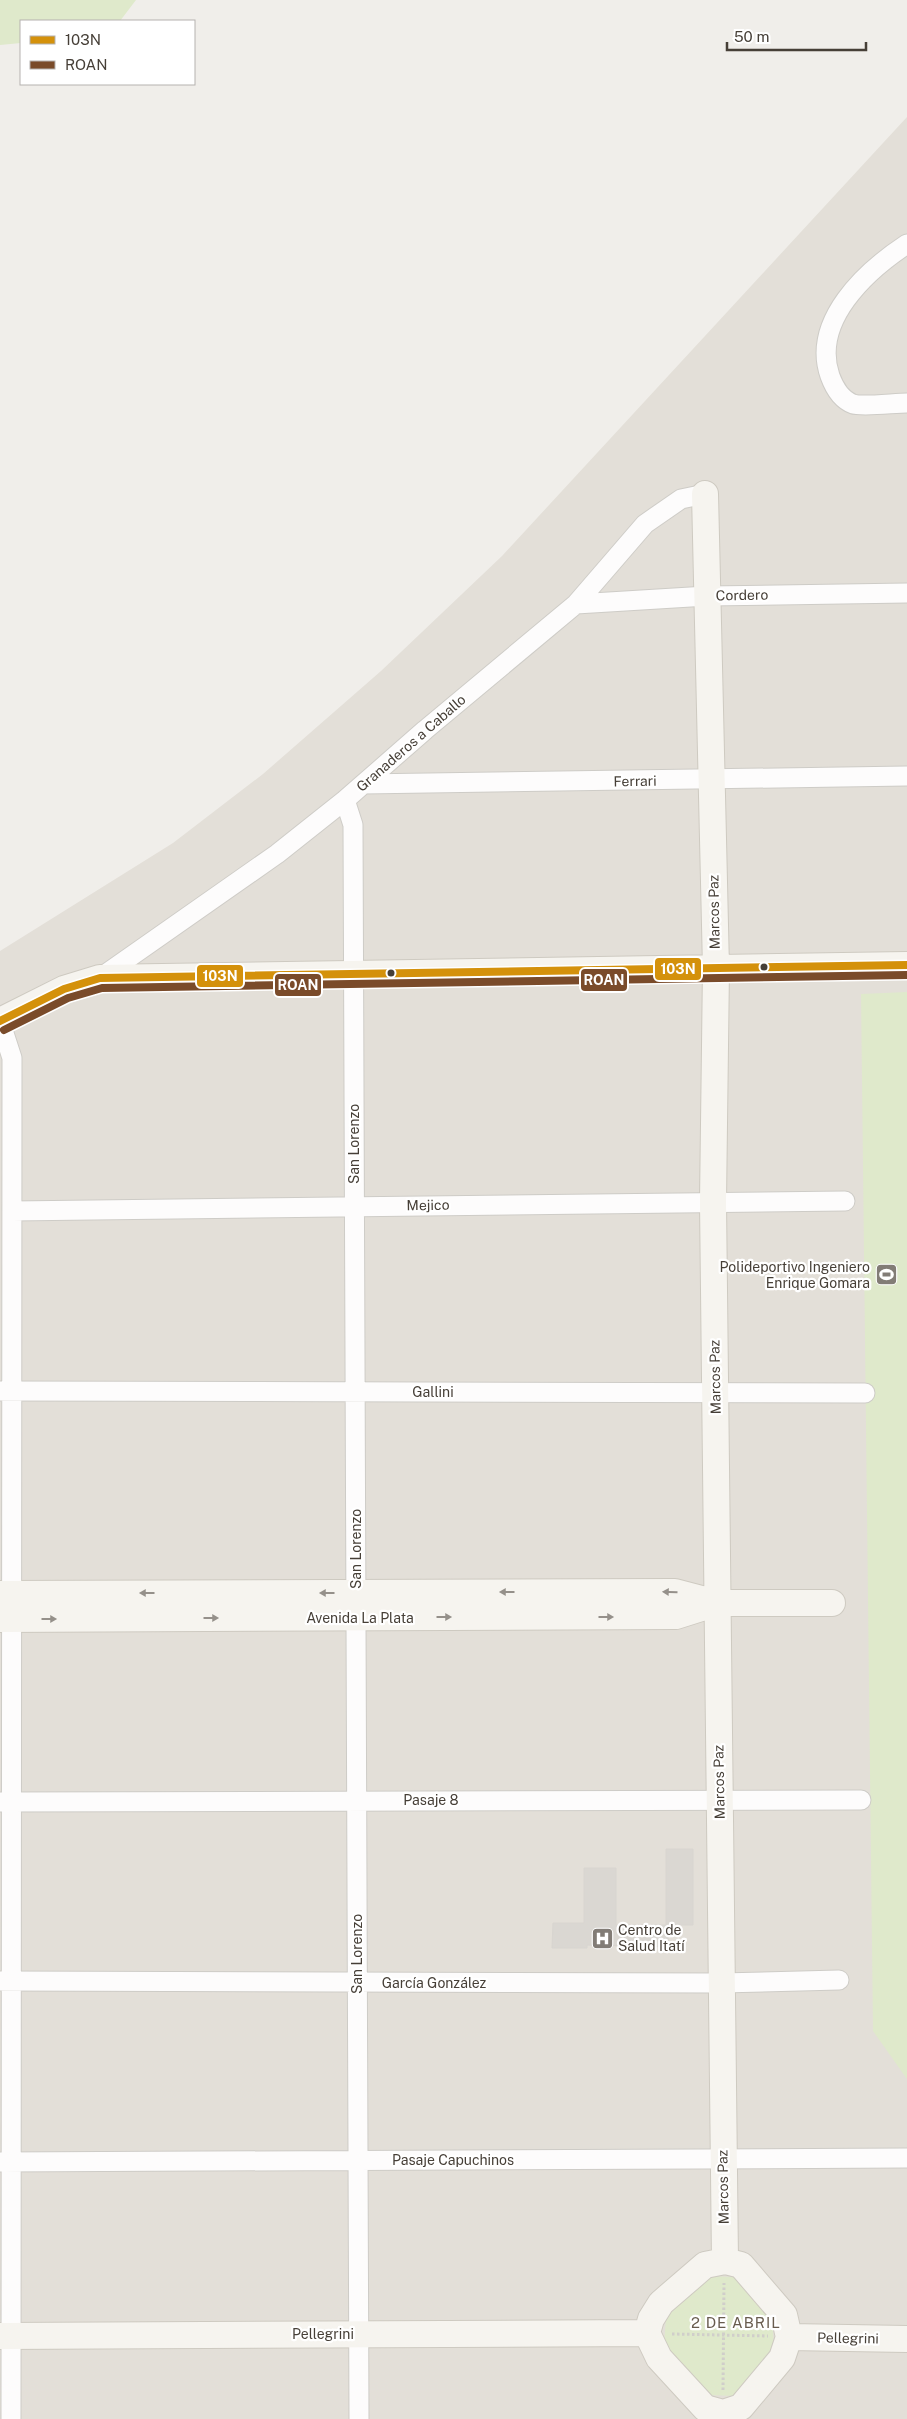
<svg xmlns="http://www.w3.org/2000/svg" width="907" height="2419" viewBox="0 0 907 2419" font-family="'Public Sans',sans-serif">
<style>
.residential{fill:#e3dfd8}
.green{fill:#dfe9cb}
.building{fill:#dad7d2;stroke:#d8d5d0}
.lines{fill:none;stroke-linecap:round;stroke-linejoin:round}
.street-casing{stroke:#ceccc7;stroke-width:21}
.secondary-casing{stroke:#cecac1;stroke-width:28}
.path{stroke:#d0ceca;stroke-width:3;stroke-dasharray:2.5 2.5;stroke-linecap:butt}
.street{stroke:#fdfcfc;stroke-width:19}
.secondary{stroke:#f6f4ef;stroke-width:26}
.bus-1-casing{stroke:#fff;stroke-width:11}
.bus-2-casing{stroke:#fff;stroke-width:11}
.bus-1{stroke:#d4910b;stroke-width:8}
.bus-2{stroke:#7a4b2a;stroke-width:8}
.oneway{fill:#95908a}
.bus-dot{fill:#463f37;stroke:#fff;stroke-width:2}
.labels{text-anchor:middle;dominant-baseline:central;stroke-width:4.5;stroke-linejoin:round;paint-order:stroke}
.street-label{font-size:14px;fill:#463f37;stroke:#fff}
.poi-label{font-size:14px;fill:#463f37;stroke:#fff;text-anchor:end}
.neighbourhood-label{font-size:15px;letter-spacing:1px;fill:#685c4e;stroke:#fff}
.line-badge{stroke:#fff;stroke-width:2}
.badge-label{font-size:14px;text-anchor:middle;font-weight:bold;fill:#fff}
</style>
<rect width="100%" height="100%" fill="#f0eeea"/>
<path class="residential" d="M907 117V2419H0V951L173 843 263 774 381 671 502 556Z"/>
<path class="green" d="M0 0H136L120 21H21V43L0 45Z
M907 992V2079L873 2031 861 994Z
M706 2276 735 2277 772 2312 774 2349 735 2396 709 2395 664 2345 666 2317Z"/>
<path class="building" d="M666 1849H693V1925H668V1947L587 1945V1948H552L553 1923H584V1868H616V1925H666Z"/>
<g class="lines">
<defs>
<path id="street" d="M907 244C866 271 811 321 830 376 834 387 840 399 853 404 862 407 895 403 907 403
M576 604 707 596 907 593
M363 784 907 776
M345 800 353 825 359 2419
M100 978 277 854 345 800 425 730 576 604 645 524 681 499 705 494
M0 1021 12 1058 11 2419
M12 1211 845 1201
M0 1391 865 1393
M0 1802 861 1800
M0 1981 721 1983 839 1980
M0 2162 907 2158"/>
<path id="secondary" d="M705 494 716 968 713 1202 725 2261
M0 1021 64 989 100 978 907 965
M0 1594 675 1592 717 1603H832
M0 1619 676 1616 717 1603
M725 2261 741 2265 784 2315 789 2337 782 2358 741 2407 723 2413 705 2408 659 2358 647 2333 651 2319 661 2303 705 2265Z
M0 2336 647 2333
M789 2337 907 2339"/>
</defs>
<use href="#street" class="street-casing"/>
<use href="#secondary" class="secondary-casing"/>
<path class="path" d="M672 2334 768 2336
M723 2390 724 2283"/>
<use href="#street" class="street"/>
<use href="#secondary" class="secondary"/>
<defs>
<path id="bus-1" d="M0 1021 64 989 100 978 907 965"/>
<path id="bus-2" d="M4 1030 68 998 102 988 907 975"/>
</defs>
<use href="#bus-1" class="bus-1-casing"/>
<use href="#bus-2" class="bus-2-casing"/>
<use href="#bus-1" class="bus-1"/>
<use href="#bus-2" class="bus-2"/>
</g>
<defs><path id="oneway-solid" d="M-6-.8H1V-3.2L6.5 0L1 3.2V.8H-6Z" transform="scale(1.25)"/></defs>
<g class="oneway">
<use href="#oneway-solid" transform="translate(507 1592) rotate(180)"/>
<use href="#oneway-solid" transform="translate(670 1592) rotate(-178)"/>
<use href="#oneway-solid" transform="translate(147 1593) rotate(180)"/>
<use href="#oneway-solid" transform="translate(327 1593) rotate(180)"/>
<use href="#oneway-solid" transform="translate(444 1617)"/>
<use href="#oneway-solid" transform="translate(606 1617)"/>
<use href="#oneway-solid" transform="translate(211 1618)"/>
<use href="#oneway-solid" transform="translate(49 1619)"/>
</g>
<defs>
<symbol id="stadium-square" viewBox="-11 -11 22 22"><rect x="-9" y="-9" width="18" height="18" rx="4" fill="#827c76" stroke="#fff"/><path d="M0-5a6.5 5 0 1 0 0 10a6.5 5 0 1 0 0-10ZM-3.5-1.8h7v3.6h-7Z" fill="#fff"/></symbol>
<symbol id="hospital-square" viewBox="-11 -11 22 22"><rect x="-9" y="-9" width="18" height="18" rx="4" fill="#827c76" stroke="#fff"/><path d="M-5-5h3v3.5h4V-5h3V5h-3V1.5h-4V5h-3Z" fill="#fff"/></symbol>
</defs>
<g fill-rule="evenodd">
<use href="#stadium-square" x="874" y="1262" width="25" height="25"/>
<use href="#hospital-square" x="590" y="1926" width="25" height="25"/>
</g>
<g class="bus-dot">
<circle cx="764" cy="967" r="4.5"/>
<circle cx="391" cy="973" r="4.5"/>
</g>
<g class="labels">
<g class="street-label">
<text transform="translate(742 595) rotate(-1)">Cordero</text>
<text transform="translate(411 743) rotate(-41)">Granaderos a Caballo</text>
<text transform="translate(635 781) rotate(-1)">Ferrari</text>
<text transform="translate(714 912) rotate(-91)">Marcos Paz</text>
<text transform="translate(354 1144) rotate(-90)">San Lorenzo</text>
<text transform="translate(428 1205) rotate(-1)">Mejico</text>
<text transform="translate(715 1377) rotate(-91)">Marcos Paz</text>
<text x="433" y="1392">Gallini</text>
<text transform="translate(356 1549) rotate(-90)">San Lorenzo</text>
<text x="360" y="1618">Avenida La Plata</text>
<text transform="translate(719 1782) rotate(-91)">Marcos Paz</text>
<text x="431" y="1800">Pasaje 8</text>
<text transform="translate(357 1954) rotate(-90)">San Lorenzo</text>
<text x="434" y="1983">García González</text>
<text x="453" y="2160">Pasaje Capuchinos</text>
<text transform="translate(723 2187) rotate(-91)">Marcos Paz</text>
<text x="323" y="2334">Pellegrini</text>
<text transform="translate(848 2338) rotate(1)">Pellegrini</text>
</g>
<g class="poi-label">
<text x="870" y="1267">Polideportivo Ingeniero<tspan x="870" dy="16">Enrique Gomara</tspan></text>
<text x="618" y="1930" text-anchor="start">Centro de<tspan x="618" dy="16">Salud Itatí</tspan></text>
</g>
<g class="neighbourhood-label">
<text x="736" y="2322">2 DE ABRIL</text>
</g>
</g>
<g class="line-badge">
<rect x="654" y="957" width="48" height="24" rx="5" fill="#d4910b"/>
<rect x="196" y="964" width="48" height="24" rx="5" fill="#d4910b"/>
<rect x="580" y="968" width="48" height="24" rx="5" fill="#7a4b2a"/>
<rect x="274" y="973" width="48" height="24" rx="5" fill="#7a4b2a"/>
</g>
<g class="badge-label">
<text x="678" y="974">103N</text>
<text x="220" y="981">103N</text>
<text x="604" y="985">ROAN</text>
<text x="298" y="990">ROAN</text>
</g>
<rect x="20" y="20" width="175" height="65" fill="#ffffff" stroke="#b5b2af"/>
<rect x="30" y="36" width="25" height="8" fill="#d4910b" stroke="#b5b2af"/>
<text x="65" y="45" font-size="15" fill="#463f37">103N</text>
<rect x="30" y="61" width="25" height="8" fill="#7a4b2a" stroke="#b5b2af"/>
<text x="65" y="70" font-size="15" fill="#463f37">ROAN</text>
<path d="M727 42v8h139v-8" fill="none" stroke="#463f37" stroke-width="2.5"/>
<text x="734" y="42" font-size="15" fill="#463f37" stroke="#ffffff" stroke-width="4" paint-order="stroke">50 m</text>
</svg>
